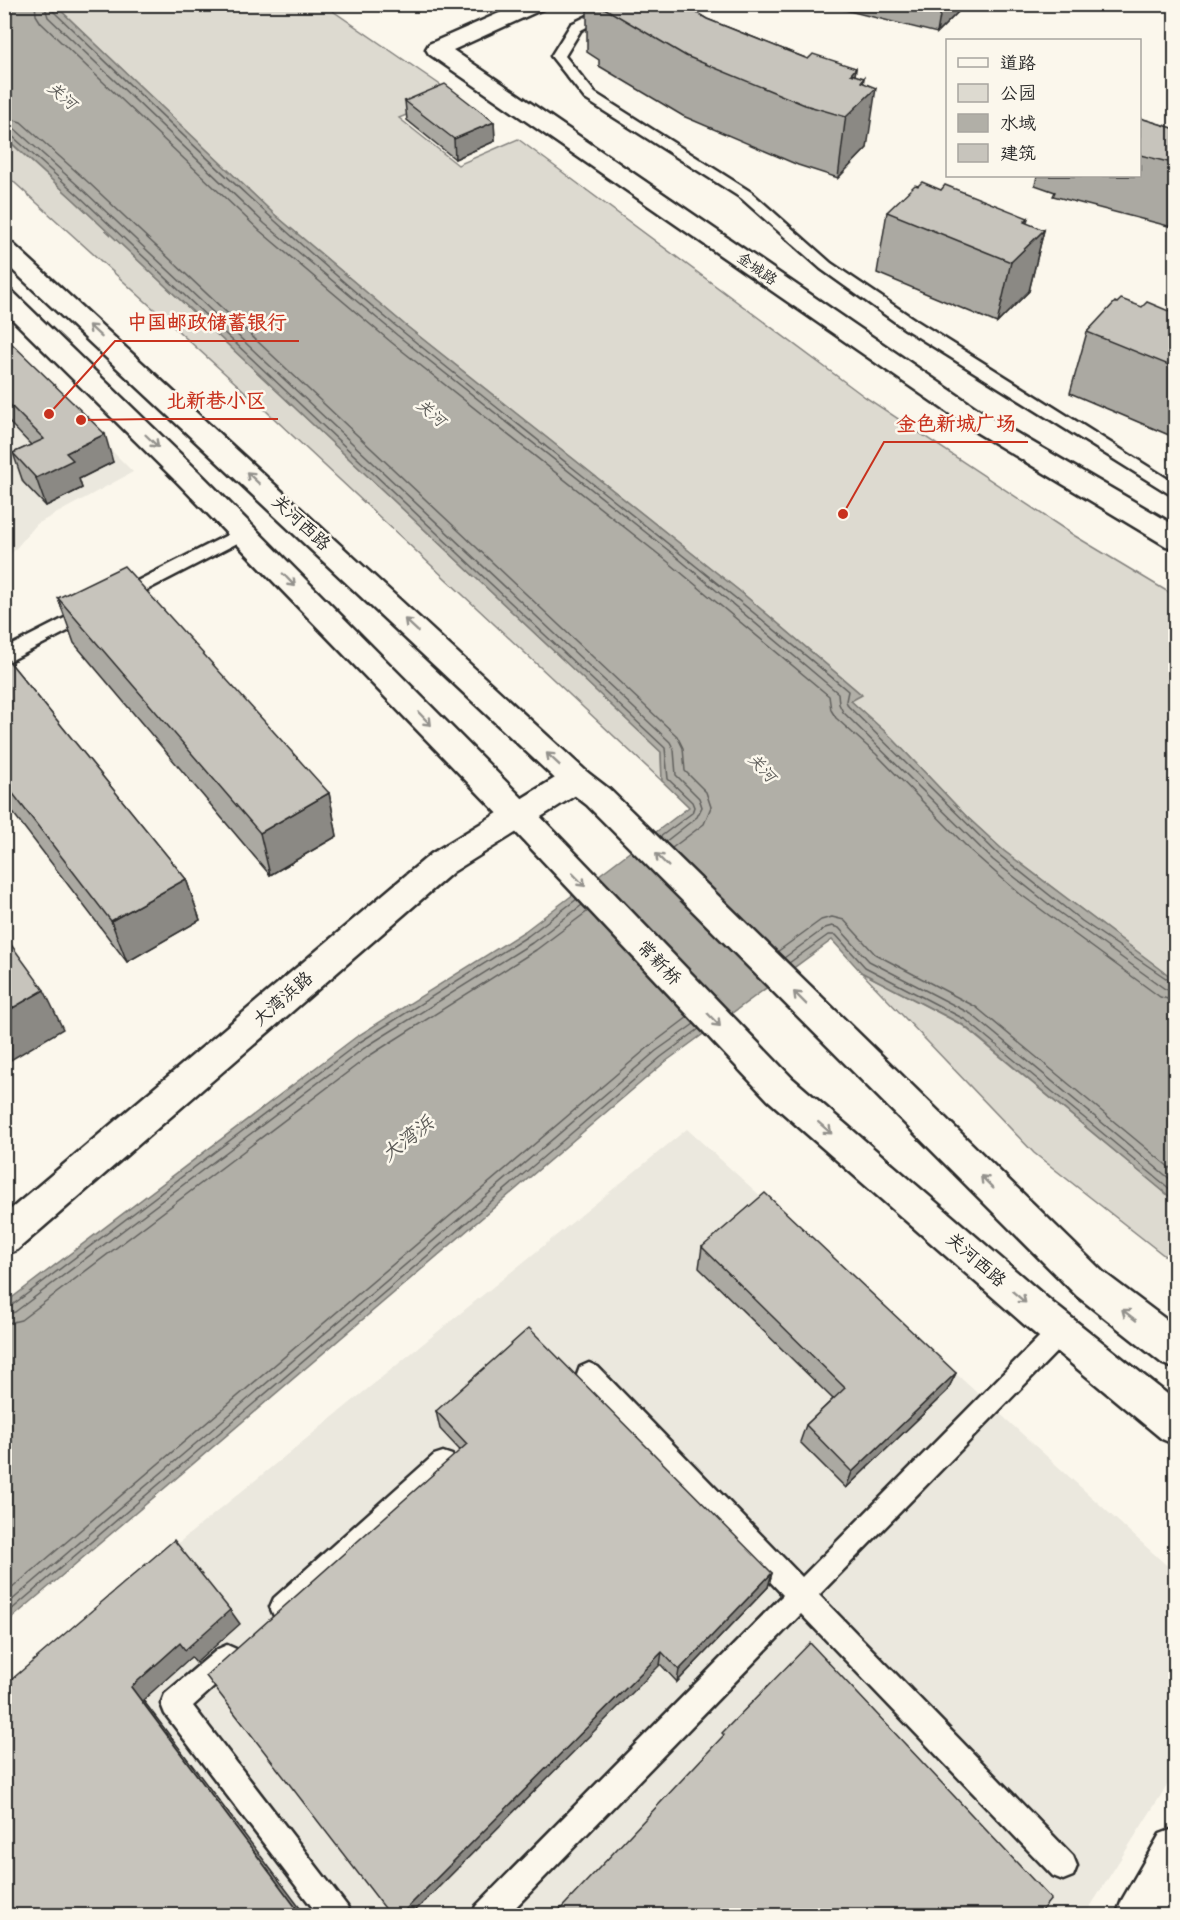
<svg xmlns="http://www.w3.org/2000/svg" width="1180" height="1920" viewBox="0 0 1180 1920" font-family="'Architects Daughter','LXGW WenKai TC',sans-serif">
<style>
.built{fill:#ebe8de}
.green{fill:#dddad0;stroke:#84827e;stroke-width:1.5}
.water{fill:#b1afa7;stroke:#7b7a75;stroke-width:1.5}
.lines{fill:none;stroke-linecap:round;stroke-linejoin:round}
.shore{stroke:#61605d;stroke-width:1.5}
.service-casing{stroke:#2b2b2b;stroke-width:5}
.minor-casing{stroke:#2b2b2b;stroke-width:5}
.primary-casing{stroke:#2b2b2b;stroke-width:5}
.service{fill:#fbf7ec;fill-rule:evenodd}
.minor{fill:#fbf7ec;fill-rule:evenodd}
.primary{fill:#fbf7ec;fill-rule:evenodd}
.wall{fill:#aba9a2;stroke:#2b2b2b;stroke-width:1.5}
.shaded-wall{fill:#8b8984;stroke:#2b2b2b;stroke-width:1.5}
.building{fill:#c7c4bc;stroke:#2b2b2b;stroke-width:1.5}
.oneway{stroke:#93918c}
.labels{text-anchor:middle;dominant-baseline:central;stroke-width:5;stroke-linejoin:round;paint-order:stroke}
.far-street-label{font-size:15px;fill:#2b2b2b;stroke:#fbf7ec}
.far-water-label{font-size:16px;font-style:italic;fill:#5a5956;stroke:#fbf7ec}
.street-label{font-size:18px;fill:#2b2b2b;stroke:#fbf7ec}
.water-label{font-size:20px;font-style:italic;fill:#5a5956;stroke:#fbf7ec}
.leader{fill:none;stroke:#c8321e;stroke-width:2}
.callout-dot{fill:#c8321e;stroke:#fbf7ec;stroke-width:2}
.callout-label{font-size:20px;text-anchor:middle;font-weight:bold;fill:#c8321e;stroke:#fbf7ec;stroke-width:5;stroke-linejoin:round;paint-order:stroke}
</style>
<rect width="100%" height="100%" fill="#fbf7ec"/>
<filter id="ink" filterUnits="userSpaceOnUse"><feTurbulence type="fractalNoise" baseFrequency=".0167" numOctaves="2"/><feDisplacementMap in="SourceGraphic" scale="12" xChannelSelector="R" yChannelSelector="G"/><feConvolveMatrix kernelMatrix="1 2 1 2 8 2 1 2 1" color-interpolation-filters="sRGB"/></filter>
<g filter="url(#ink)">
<path class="built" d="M5 344 133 472 37 524 5 561Z
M687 1129 1175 1573V1773L1085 1915 5 1916V1684Z"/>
<path class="green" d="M55 5H324L455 95 399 118 458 165 518 139 865 397 1075 536 1175 596V980L1004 851 967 817 892 738 851 701 861 694 742 593 405 325 274 214Z
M4 137 74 200 661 752 662 781 263 408 5 174Z
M861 972 962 1025 1175 1201V1264L1034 1153Z"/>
<path class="water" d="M5 5H55L274 214 405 325 742 593 862 695 851 701 892 738 967 817 1004 851 1175 980V1201L963 1025 861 972 832 940 665 1062 5 1624V1303L356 1037 525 931 689 807 662 781 661 752 74 200 5 137Z"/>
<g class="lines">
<path class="shore" d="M35 4 36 15 41 23 260 231 391 342 667 561 829 696 831 710 836 718 876 754 971 851 1020 894 1160 997 1176 1001
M44 4 48 17 265 224 397 335 673 554 838 693 839 704 843 712 993 860 1056 910 1165 989 1176 992
M51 4 53 11C167 120 280 231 402 331 550 452 702 567 848 691L846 701 848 706 998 854 1082 921 1176 985
M4 117 21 122 89 183 677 736 683 748 685 771 706 792 711 807 704 824 672 848
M4 126 15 129 83 190 670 742 674 750 676 775 699 798 702 807 697 817 665 842
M4 133 11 135 78 195 665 748 668 779 692 802 694 807 692 813 660 837
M777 952 821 920 832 917 844 920 875 954 976 1007 1176 1173
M784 958 825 928 832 926 839 928 869 961 971 1014 1176 1184
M789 963 828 935H836L865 967 966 1020 1176 1194
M4 1308 11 1306 360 1042 528 936 577 899
M4 1315 15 1312 364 1048 532 943 582 905
M4 1324 21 1320 369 1056 536 950 588 911
M4 1595 651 1045 688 1017
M4 1607 656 1051 694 1024
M4 1616 661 1057 699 1029"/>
<defs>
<path id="service" d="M612 4H630L581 30 565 56 595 93 751 192 831 263 917 321 1176 484V498L905 329 821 269 741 198 585 99 551 56 571 24Z
M243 527 249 529 252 533 249 537 4 664V649Z
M1060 1321 1068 1324 1072 1332 1068 1340 819 1595 1073 1856 1077 1866 1073 1876 1063 1880 1053 1876 801 1614 507 1916H472L476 1906 783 1595 580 1383 577 1375 580 1367 589 1363 598 1367 802 1577 1052 1324Z
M443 1452 452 1455 456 1464 452 1473 292 1616 283 1620 274 1616 270 1607 274 1598 434 1455Z
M227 1645 236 1649 240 1658 236 1667 193 1706 347 1906 351 1916H319L165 1714 161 1704 165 1694 218 1649Z"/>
<path id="minor" d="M520 4H548L545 8 453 50 994 420 1176 526V548L1166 546 976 432 429 54 426 49 429 44Z
M576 768 587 772 591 780 587 788 453 872 17 1250 4 1255V1215L431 854 565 772Z
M1176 1828V1894L1163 1916H1116L1122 1900 1160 1834Z"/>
<path id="primary" d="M4 241 12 243 587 772 609 789 1103 1272 1176 1327V1369L1163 1364 1077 1296 587 805 565 788 4 262Z
M4 290 13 292 198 471 531 807 792 1078 1053 1303 1176 1401V1445L1162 1439 1027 1327 768 1100 509 825 178 483 4 311Z"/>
</defs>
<use href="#service" class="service-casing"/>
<use href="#minor" class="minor-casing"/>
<use href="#primary" class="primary-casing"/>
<use href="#service" class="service"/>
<use href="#minor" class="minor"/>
<use href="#primary" class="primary"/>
</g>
<path class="wall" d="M587 4H682L707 19 808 59 856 68 855 75 864 83 867 148 838 178 798 165 683 116 599 66V60L587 52Z
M821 4H964L963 7 937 33Z
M405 101 494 122 495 141 455 159 407 120Z
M1140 118 1176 129V228L1053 196 1055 192 1035 185 1037 176H1140Z
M887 212 1027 224 1044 230 1029 291 997 323 877 273Z
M1117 303 1176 314V438L1070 393 1087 332Z
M4 336 113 462 79 479 82 488 46 506 23 482 13 453 31 445 4 417Z
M58 598 329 793 337 836 270 875 74 643Z
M4 655 186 879 200 920 127 962 4 801Z
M702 1247 956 1373 947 1391 846 1488 800 1442 806 1425 833 1399 699 1268Z
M436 1411 772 1573 768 1587 677 1682 440 1429Z"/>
<path class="shaded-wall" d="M942 4H964L963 7 937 33Z
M856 68 850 113 861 82 864 78 861 102 876 88 867 148 838 178 851 74Z
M494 122 495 141 455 159 454 139Z
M1028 218 1020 253 1044 230 1029 291 997 323 1011 262 1024 222Z
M105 434 113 462 79 479 82 488 46 506 36 478 66 453Z
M329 793 337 836 270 875 260 833Z
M186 879 200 920 127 962 111 921Z
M44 990 63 1029 4 1064V1013Z
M956 1373 947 1391 846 1488 852 1472Z
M772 1573 768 1587 677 1682 679 1670Z
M230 1610 240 1624 196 1663 191 1657 143 1700 306 1916H302L131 1687 180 1643Z
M662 1652 660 1665 410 1916H399Z"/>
<path class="building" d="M601 4H682L707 19 808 59 813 54 856 68 851 74 864 78 861 82 876 88 846 117 805 105 686 56 599 5Z
M445 84 494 122 454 139 405 101Z
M1140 118 1176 129V164L1140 155Z
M922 182 941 190 945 185 1028 218 1024 222 1044 230 1011 262 887 212 915 185 918 186Z
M1121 299 1142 307 1147 302 1176 314V368L1087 332 1115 302 1117 303Z
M4 336 105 434 66 453 73 460 36 478 13 453 44 439 4 399Z
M124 566 329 793 260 833 58 598Z
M4 655 186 879 111 921 4 782Z
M4 935 44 990 4 1013Z
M765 1193 956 1373 852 1472 806 1425 845 1388 702 1247Z
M529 1328 772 1573 679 1670 662 1652 399 1916H391L206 1676 467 1444 436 1411Z
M174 1540 230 1610 185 1650 180 1643 131 1687 302 1916H4V1686Z
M810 1643 1051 1899 1037 1916H554L724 1735 722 1733Z"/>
<defs><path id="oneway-shaft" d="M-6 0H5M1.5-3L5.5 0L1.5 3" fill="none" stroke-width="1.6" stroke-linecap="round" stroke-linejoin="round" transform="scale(1.5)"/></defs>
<g class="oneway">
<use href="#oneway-shaft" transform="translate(95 331) rotate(-137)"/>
<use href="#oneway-shaft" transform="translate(152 441) rotate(44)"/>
<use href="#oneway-shaft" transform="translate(253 478) rotate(-137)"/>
<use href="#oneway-shaft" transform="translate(289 580) rotate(46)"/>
<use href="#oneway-shaft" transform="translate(411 625) rotate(-137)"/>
<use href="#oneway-shaft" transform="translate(425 719) rotate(46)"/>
<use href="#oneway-shaft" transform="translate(553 759) rotate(-137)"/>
<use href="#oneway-shaft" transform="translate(662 860) rotate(-135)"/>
<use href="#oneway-shaft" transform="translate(579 880) rotate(46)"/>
<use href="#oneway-shaft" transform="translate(800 998) rotate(-135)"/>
<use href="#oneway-shaft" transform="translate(714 1020) rotate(46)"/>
<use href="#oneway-shaft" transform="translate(825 1128) rotate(41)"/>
<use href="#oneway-shaft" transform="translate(987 1182) rotate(-135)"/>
<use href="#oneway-shaft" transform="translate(1019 1297) rotate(41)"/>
<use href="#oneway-shaft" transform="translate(1129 1315) rotate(-142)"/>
</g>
</g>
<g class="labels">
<g class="far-street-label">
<text transform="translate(757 269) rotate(35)">金城路</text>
</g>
<g class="far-water-label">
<text transform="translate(62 96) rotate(41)">关河</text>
<text transform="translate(431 413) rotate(41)">关河</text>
<text transform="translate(762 768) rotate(48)">关河</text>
</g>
<g class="street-label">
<text transform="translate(301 523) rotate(43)">关河西路</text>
<text transform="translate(659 963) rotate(46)">常新桥</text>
<text transform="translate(283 999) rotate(-41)">大湾浜路</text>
<text transform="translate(976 1260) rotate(41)">关河西路</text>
</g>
<g class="water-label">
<text transform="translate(408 1139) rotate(-38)">大湾浜</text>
</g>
</g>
<path class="leader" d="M49 414L115 341H299M81 420L154 419H278M843 514L884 442H1028"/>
<g class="callout-dot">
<circle cx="49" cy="414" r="6"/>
<circle cx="81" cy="420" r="6"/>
<circle cx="843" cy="514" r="6"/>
</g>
<g class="callout-label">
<text x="207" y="329">中国邮政储蓄银行</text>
<text x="216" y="407">北新巷小区</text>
<text x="956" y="430">金色新城广场</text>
</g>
<rect width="1180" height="1920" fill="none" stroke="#fbf7ec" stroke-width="24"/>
<rect x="12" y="12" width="1156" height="1896" fill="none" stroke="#2b2b2b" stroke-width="2" filter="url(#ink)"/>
<rect x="946" y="39" width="195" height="138" fill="#fbf7ec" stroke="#a8a59f" stroke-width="1.5"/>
<rect x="958" y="58" width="30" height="9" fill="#fbf7ec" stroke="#a8a59f" stroke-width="1.5"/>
<text x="1000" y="69" font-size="18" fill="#2b2b2b">道路</text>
<rect x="958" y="84" width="30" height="18" fill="#dddad0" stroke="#a8a59f" stroke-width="1.5"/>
<text x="1000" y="99" font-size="18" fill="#2b2b2b">公园</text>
<rect x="958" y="114" width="30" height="18" fill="#b1afa7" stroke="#a8a59f" stroke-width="1.5"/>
<text x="1000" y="129" font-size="18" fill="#2b2b2b">水域</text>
<rect x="958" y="144" width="30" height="18" fill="#c7c4bc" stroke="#a8a59f" stroke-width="1.5"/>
<text x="1000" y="159" font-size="18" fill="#2b2b2b">建筑</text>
</svg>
